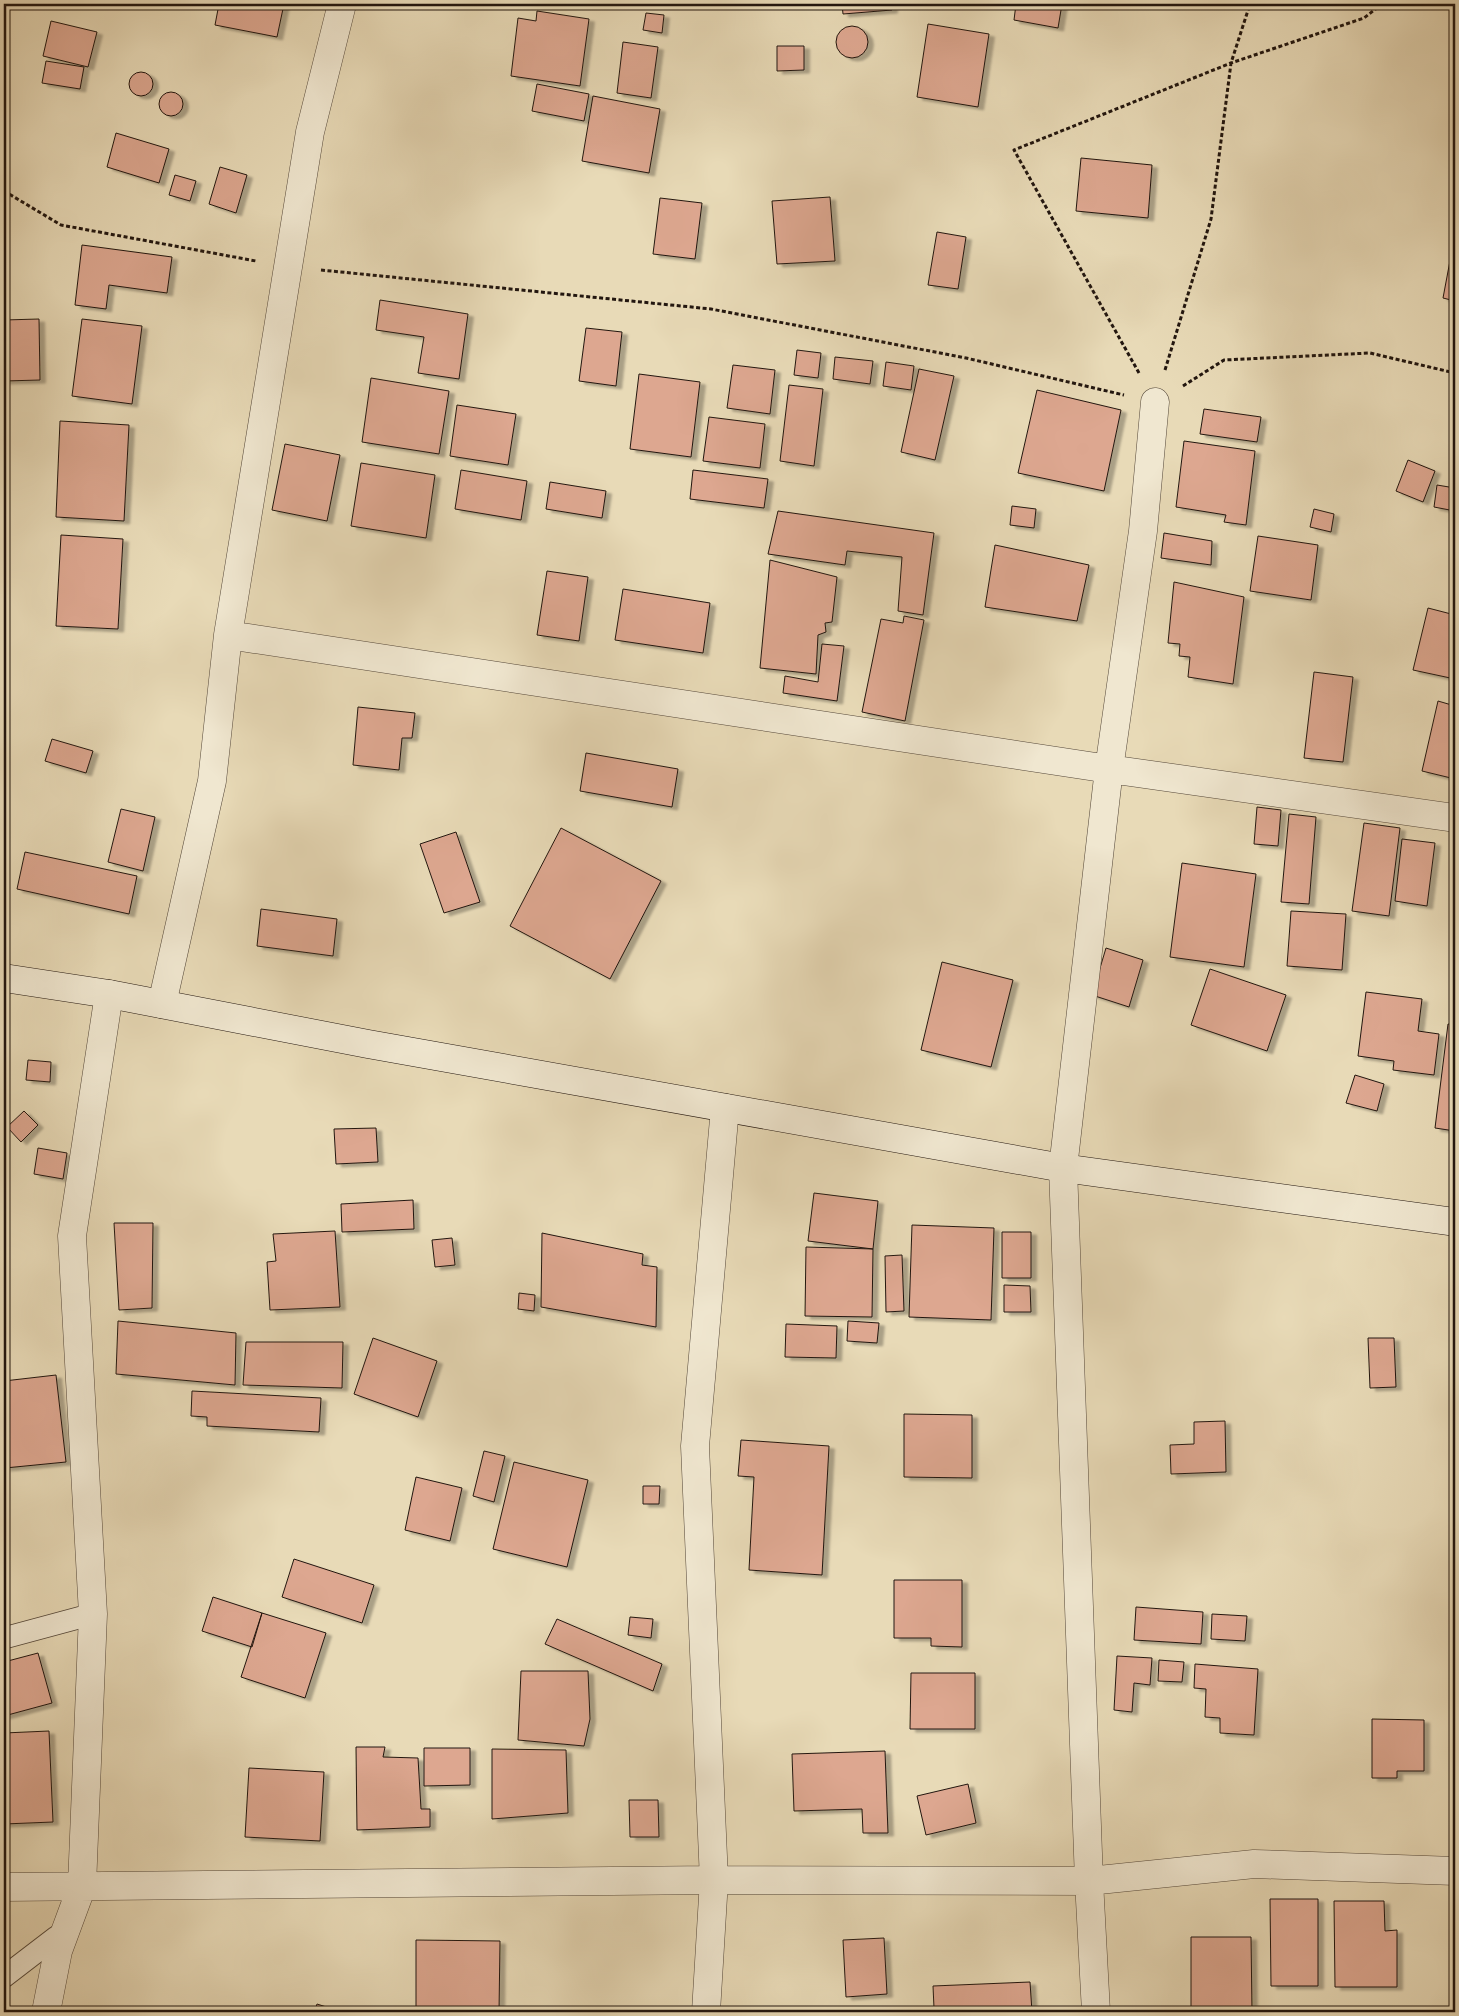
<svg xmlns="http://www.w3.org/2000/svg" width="1459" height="2016" viewBox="0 0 1459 2016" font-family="'IM FELL English',serif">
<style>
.building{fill:#dda790;stroke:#22160f;filter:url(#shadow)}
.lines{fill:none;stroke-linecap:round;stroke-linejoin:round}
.service-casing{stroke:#544739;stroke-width:23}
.minor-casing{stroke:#544739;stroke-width:29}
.secondary-casing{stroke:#22160f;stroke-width:29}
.path{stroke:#22160f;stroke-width:3;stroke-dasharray:4 2.5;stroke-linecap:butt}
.service{stroke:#f0e7d0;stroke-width:21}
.minor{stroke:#f0e7d0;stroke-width:28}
.secondary{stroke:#f0e7d0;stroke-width:28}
</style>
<defs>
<filter id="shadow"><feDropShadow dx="5.5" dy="3" stdDeviation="1" flood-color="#0004"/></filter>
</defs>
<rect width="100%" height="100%" fill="#e8dab7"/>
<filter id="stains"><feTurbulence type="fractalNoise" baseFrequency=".004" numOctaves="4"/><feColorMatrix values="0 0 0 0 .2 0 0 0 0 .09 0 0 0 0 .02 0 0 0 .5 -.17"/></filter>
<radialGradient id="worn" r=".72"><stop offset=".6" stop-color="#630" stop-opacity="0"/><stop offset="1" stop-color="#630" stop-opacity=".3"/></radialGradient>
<path class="building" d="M219 4H284L277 37 215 25Z
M842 4H892V10L843 14Z
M1016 4H1062L1058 28 1014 20Z
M537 11 589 19 580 86 511 76 518 18 536 21Z
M646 13 664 15 662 33 643 30Z
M51 21 97 32 88 67 43 56Z
M928 24 989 34 978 107 917 97Z
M836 42a16 16 0 1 1 32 0a16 16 0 1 1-32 0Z
M623 42 658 47 651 98 617 93Z
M777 46H804V70L777 71Z
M46 61 84 67 80 89 42 83Z
M129 84a12 12 0 1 1 24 0a12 12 0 1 1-24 0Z
M537 84 589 94 584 121 532 111Z
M159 104a12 12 0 1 1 24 0a12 12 0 1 1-24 0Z
M593 96 660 109 649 173 582 161Z
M116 133 169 149 159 183 107 167Z
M1081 158 1152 165 1148 218 1076 211Z
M220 167 247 175 236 213 209 204Z
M175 175 196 181 190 201 169 195Z
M830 197 835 261 777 264 772 201Z
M660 198 702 203 695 259 653 254Z
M937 232 966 237 958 289 928 285Z
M1455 234V301L1443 298Z
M82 245 172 257 167 293 109 285 106 309 75 305Z
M380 300 468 314 459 379 418 373 424 337 376 330Z
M39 319 40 380 4 381V320Z
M82 319 142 326 132 404 72 396Z
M586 328 622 332 616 386 579 381Z
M797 350 821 353 818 378 794 375Z
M835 357 873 361 870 384 833 379Z
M886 362 914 366 911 390 883 386Z
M733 365 775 370 770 414 727 408Z
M919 369 954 376 935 460 901 452Z
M639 374 700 382 691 457 630 449Z
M371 378 449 391 439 454 362 442Z
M789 385 823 389 814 466 780 461Z
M1037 390 1121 410 1104 491 1018 473Z
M457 405 516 414 508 465 450 456Z
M1204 409 1261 417 1257 442 1200 434Z
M709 417 765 424 760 468 703 461Z
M60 421 129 425 124 521 56 517Z
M1184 441 1255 451 1246 525 1224 522 1226 515 1176 507Z
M285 444 340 455 327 521 272 510Z
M1408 460 1435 471 1423 502 1396 491Z
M361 463 435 475 426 538 351 526Z
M461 470 527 481 521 520 455 509Z
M693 470 768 479 764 508 690 499Z
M550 482 606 491 602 518 546 509Z
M1437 485 1455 488V511L1434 507Z
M1012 506 1036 509 1034 528 1010 525Z
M1314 509 1334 514 1331 532 1310 527Z
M778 511 934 533 923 615 898 611 902 557 847 551 845 565 768 554Z
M1164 533 1212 541 1211 565 1161 558Z
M61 535 123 539 118 629 56 626Z
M1258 536 1318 545 1311 600 1250 591Z
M995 545 1089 565 1077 621 985 607Z
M770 560 837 577 832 622 825 623 826 632 818 635 816 674 760 668Z
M547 571 588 577 579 641 537 635Z
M1174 582 1244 597 1233 684 1188 677 1190 657 1179 656 1180 644 1168 643Z
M623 589 710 603 703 653 615 640Z
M1428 608 1455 615V679L1413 670Z
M904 616 924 620 905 721 862 712 881 619 903 623Z
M822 644 844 646 837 701 783 693 785 676 818 682Z
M1314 672 1353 677 1343 762 1304 758Z
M1438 701 1455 706V759L1451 778 1422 771Z
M358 707 415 713 412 738H402L399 770 353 765Z
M52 739 93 751 86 773 45 761Z
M586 753 678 769 672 807 580 791Z
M1257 807 1281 810 1278 846 1254 844Z
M121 809 155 817 143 871 108 862Z
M1289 814 1316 817 1309 904 1281 902Z
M1364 823 1400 828 1389 916 1352 911Z
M561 828 661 881 610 979 510 926Z
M456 832 480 902 444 913 420 844Z
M1402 839 1435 843 1427 906 1395 901Z
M25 852 137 876 129 914 17 889Z
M1182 863 1256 874 1244 967 1170 957Z
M261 909 337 919 333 956 257 946Z
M1291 911 1346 914 1342 970 1287 966Z
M1106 948 1143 960 1129 1007 1092 995Z
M942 962 1013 980 991 1067 921 1050Z
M1210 969 1286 995 1267 1051 1191 1025Z
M1366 992 1422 999 1418 1031 1439 1034 1434 1075 1393 1070 1394 1061 1358 1056Z
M1448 1024 1455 1025V1131L1435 1128Z
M28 1060 51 1062 50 1082 26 1080Z
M1355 1075 1384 1084 1377 1111 1346 1103Z
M24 1111 38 1125 21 1142 7 1127Z
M376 1128 378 1162 336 1164 334 1129Z
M38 1148 67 1153 63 1179 34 1174Z
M814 1193 878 1201 873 1249 808 1241Z
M413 1200 414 1229 342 1232 341 1204Z
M114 1223H153L152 1308 119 1310Z
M912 1225 994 1228 991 1320 909 1317Z
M335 1231 340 1307 270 1310 267 1262 276 1261 273 1234Z
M1002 1232H1031V1278H1002Z
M542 1233 643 1254 642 1265 657 1267 656 1327 541 1307Z
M452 1238 455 1265 435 1267 432 1240Z
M806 1247 873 1249 872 1317 805 1316Z
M902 1255 904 1311 886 1312 885 1256Z
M1004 1285 1030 1286 1031 1312H1004Z
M519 1293 535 1295 534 1311 518 1309Z
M118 1321 236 1333 235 1385 116 1374Z
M848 1321 879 1323 877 1343 847 1341Z
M786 1324 837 1326 836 1358 785 1357Z
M373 1338 437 1361 418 1417 354 1394Z
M1368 1338H1394L1396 1387 1370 1388Z
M246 1342H343L342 1388 243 1385Z
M56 1375 66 1462 5 1468 4 1381Z
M192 1391 321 1398 319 1432 207 1426V1417L191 1416Z
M904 1414 972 1415V1478L904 1477Z
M1225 1421 1226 1472 1171 1474 1170 1445 1194 1444V1422Z
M741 1440 829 1446 822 1575 749 1570 754 1477 738 1476Z
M484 1451 505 1456 494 1502 473 1496Z
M514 1462 588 1480 567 1567 493 1549Z
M416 1477 462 1488 450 1541 405 1530Z
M643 1486H660L659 1504H643Z
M294 1559 374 1585 362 1623 282 1597Z
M894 1580H962V1647L931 1646V1638H894Z
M213 1597 262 1613 252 1647 202 1631Z
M1136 1607 1203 1612 1201 1644 1134 1640Z
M262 1613 326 1633 305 1698 241 1677Z
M1212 1614 1247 1616 1245 1641 1211 1639Z
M630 1617 653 1619 651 1638 628 1635Z
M557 1619 662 1664 653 1691 545 1644Z
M38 1653 52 1703 4 1716V1662Z
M1117 1656 1152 1658 1150 1685 1134 1683 1132 1712 1114 1710Z
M1159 1660 1184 1662 1182 1682 1158 1681Z
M1195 1664 1258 1669 1254 1735 1220 1733V1718L1205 1717 1206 1689 1194 1688Z
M521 1671H588L590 1719 584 1746 518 1740Z
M911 1673H975V1729H910Z
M1372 1719 1424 1720V1771H1397V1778H1372Z
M49 1731 53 1822 4 1824V1733Z
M356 1747H385L383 1757 418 1758 421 1809H430V1827L357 1830Z
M424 1748H470V1785L424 1786Z
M492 1749 566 1750 568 1813 492 1819Z
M885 1751 888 1833H863L862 1809 794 1811 792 1754Z
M249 1768 324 1772 320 1841 245 1837Z
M968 1784 976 1823 926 1835 917 1796Z
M629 1800H658L659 1837H630Z
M1270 1899H1318V1986H1271Z
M1334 1901H1384L1385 1931 1397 1930V1987H1335Z
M1191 1937H1251L1252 2012H1191Z
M884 1938 887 1994 846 1997 843 1940Z
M416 1940 500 1941 499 2012H416Z
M1030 1982 1032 2012H923V2008H934L933 1986Z
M317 2004 342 2012H314Z"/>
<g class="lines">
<defs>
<path id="service" d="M4 1638 93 1614
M4 1977 56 1937 58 1951"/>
<path id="minor" d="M228 635 1109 769 1455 818
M162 1004 212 781 228 635 310 132 342 4
M4 1887 714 1880 1089 1881 1254 1864 1455 1871
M46 2012 58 1951 82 1886 93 1614 72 1236 109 994
M706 2012 714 1880 695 1446 725 1108
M1096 2012 1089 1881 1063 1168 1109 769 1143 531 1155 402"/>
<path id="secondary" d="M4 978 109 994 368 1044 1063 1168 1455 1222"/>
</defs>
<use href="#service" class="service-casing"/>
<use href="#minor" class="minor-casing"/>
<use href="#secondary" class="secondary-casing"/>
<path class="path" d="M4 191 61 225 256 261
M321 270 711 309 966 358 1124 395
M1165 370 1211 219 1231 63 1250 4
M1139 373 1014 150 1231 63 1364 18 1382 4
M1183 386 1224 360 1370 353 1455 373"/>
<use href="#service" class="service"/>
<use href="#minor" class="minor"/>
<use href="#secondary" class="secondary"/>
</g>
<rect width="1459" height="2016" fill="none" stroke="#e8dab7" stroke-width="20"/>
<rect x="5" y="5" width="1449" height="2006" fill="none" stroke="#22160f" stroke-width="2.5"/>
<rect x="10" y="10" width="1439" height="1996" fill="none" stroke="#22160f"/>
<rect width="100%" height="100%" filter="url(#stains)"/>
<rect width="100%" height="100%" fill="url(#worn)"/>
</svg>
